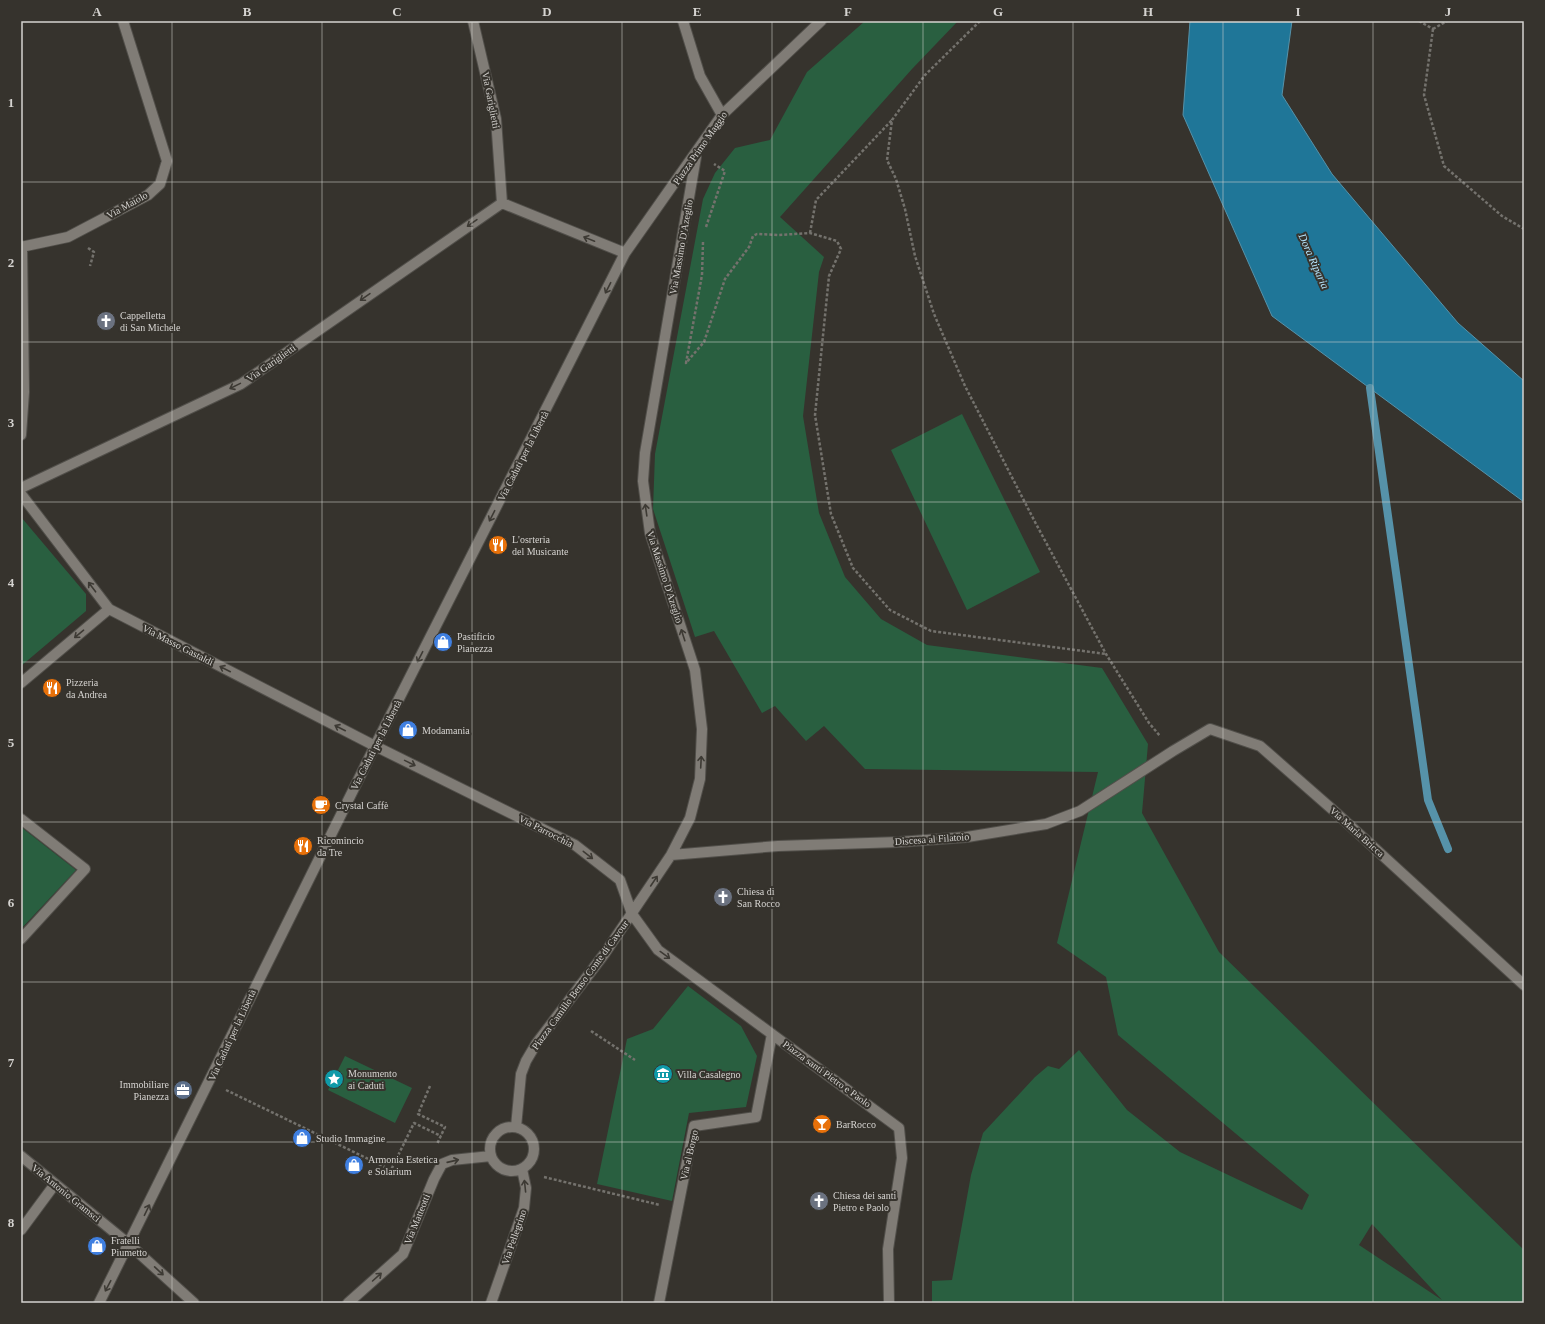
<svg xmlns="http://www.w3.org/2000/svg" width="1545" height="1324" viewBox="0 0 1545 1324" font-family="'Times New Roman',serif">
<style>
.green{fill:#295f40;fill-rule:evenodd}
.water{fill:#1f7698;stroke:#5692a9}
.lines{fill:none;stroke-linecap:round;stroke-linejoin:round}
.stream{stroke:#5692a9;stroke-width:8}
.minor-casing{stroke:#514f4a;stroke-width:12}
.path{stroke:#74726d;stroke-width:2.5;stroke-dasharray:3 2;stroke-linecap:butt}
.minor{stroke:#807c76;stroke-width:10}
.oneway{stroke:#3d3a34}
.grid{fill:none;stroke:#d5d3d0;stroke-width:1;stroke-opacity:0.55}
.labels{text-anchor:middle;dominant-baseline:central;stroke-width:4;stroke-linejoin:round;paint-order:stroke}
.street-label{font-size:10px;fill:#d5d3d0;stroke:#36332d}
.poi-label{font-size:10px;fill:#d5d3d0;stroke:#36332d;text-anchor:start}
.water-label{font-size:11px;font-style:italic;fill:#b6e6fe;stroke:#36332d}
.neatline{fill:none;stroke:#d5d3d0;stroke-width:1.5}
.grid-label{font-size:13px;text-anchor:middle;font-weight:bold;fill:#d5d3d0}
</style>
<rect width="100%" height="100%" fill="#36332d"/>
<path class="green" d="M865 21H958L912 69 780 217 824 257 819 272 803 416 819 513 845 577 881 619 927 645 1102 668 1148 744 1142 813 1219 952 1524 1250V1303H932V1281L952 1280 971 1175 983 1133 1035 1077 1048 1066 1059 1069 1079 1050 1127 1110 1180 1152 1302 1210 1309 1195 1118 1035 1106 977 1057 943 1098 772 865 769 824 726 806 741 775 706 762 713 714 631 695 637 653 509 655 454 703 199 715 173 735 148 770 140 807 72ZM1372 1224 1442 1300 1359 1245Z
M962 414 1040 572 967 610 891 450Z
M21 517 86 594V611L21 666Z
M21 827 76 870 21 929Z
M688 986 741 1026 757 1056 746 1107 689 1113 672 1201 597 1184 627 1039 653 1029Z
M345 1056 412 1088 395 1123 328 1090Z"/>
<path class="water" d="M1190 21H1292L1282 95 1332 174 1458 323 1524 381V502L1272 316 1183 115Z"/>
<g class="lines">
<path class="stream" d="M1370 388 1428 800 1448 849"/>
<defs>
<path id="minor" d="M473 21 496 119 502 203
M683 21 700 76 722 115
M21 247 68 237 148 195 160 184 167 161 123 21
M21 435 24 392 22 246
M21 488 241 384 502 203 625 253
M21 494 109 609 375 746 575 845 620 880 632 914 658 950 899 1128 902 1158 888 1249 889 1303
M21 683 109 609
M21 819 85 869 21 939
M671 855 778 846 899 842 967 837 1046 824 1080 811 1173 751 1210 729 1260 746 1333 810 1524 985
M490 1149a22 22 0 1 1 44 0a22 22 0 1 1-44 0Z
M516 1127 521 1074 526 1061 536 1044 605 953 671 855 690 818 700 779 702 729 695 670 650 533 643 481 645 453 696 157
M21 1156 130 1245 194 1303
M21 1230 55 1184
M99 1303 375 746 625 253 722 115 821 21
M348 1303 403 1254 434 1179 442 1164 452 1160 491 1156
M491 1303 524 1208 526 1188 522 1169
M659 1303 694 1126 756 1117 772 1034"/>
</defs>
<use href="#minor" class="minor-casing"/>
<path class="path" d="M980 21 925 75 892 120 887 160 896 179 905 209 915 256 934 314 965 386 1035 522 1106 654 1149 723 1160 736
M1419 21 1433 29
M1433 29 1424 95 1444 166 1502 216 1524 229
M1433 29 1447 21
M706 227 725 171 714 164
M810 233 816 200 892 120
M703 242 702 275 686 363 704 342 725 279 749 247 753 236 757 234 779 235 810 233 837 241 841 249 829 276 815 415 831 514 853 568 890 610 931 631 1106 654
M88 248 94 252 90 266
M591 1031 635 1060
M430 1086 418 1114 445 1127 437 1144
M226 1090 391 1170 414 1123 441 1136
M544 1177 660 1205"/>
<use href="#minor" class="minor"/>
</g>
<defs><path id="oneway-shaft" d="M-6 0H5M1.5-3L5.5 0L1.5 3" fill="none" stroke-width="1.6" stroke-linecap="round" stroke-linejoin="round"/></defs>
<g class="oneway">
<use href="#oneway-shaft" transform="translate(472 223) rotate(145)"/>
<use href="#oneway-shaft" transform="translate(589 239) rotate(-158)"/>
<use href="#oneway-shaft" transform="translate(608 288) rotate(117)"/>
<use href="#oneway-shaft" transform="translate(365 297) rotate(145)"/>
<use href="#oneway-shaft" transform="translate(235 386) rotate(154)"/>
<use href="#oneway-shaft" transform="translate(646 510) rotate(-98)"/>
<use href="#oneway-shaft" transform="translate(492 516) rotate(117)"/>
<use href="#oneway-shaft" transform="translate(92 587) rotate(-127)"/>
<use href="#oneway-shaft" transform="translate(79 634) rotate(140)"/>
<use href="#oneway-shaft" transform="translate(683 635) rotate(-108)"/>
<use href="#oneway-shaft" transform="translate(420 657) rotate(117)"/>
<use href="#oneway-shaft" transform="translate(225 669) rotate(-153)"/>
<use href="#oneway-shaft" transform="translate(340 728) rotate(-153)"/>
<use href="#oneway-shaft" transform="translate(701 762) rotate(-87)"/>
<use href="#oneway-shaft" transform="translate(410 763) rotate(26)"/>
<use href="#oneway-shaft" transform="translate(588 855) rotate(38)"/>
<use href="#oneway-shaft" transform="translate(654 881) rotate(-56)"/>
<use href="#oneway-shaft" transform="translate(665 955) rotate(36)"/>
<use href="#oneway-shaft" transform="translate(453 1161) rotate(-13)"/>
<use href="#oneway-shaft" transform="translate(525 1186) rotate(-96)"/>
<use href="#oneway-shaft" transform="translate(147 1210) rotate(-64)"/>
<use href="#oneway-shaft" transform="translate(159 1271) rotate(43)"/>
<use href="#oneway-shaft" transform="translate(377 1277) rotate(-42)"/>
<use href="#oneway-shaft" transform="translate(108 1286) rotate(118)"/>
</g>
<path class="grid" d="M172 21V1303M322 21V1303M472 21V1303M622 21V1303M772 21V1303M923 21V1303M1073 21V1303M1223 21V1303M1373 21V1303M21 182H1524M21 342H1524M21 502H1524M21 662H1524M21 822H1524M21 982H1524M21 1142H1524"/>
<defs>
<symbol id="church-disc" viewBox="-11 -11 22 22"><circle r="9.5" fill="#6b7280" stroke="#36332d"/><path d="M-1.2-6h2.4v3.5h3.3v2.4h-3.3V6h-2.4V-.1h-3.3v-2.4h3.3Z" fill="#fff"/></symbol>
<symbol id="restaurant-disc" viewBox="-11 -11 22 22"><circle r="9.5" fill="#e8710a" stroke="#36332d"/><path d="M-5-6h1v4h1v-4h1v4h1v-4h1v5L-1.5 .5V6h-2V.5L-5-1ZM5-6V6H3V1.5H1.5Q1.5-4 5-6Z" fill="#fff"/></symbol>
<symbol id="shop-disc" viewBox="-11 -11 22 22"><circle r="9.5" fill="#3f7fe0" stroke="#36332d"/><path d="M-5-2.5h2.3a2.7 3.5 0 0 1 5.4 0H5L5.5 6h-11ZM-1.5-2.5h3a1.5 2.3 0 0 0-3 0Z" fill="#fff"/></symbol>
<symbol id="cafe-disc" viewBox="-11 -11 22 22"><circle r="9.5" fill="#e8710a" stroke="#36332d"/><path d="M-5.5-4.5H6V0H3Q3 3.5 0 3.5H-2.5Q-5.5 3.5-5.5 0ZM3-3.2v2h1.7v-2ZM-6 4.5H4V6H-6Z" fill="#fff"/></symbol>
<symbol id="museum-disc" viewBox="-11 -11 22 22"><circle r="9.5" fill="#0f9aa8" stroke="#36332d"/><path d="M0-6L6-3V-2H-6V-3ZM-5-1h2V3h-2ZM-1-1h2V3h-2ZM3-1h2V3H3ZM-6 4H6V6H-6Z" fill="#fff"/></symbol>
<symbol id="sight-disc" viewBox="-11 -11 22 22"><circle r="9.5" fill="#0f9aa8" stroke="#36332d"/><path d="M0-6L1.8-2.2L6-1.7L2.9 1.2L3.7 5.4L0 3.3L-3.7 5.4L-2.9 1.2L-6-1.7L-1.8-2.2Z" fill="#fff"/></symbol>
<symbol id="office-disc" viewBox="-11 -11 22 22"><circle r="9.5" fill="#5c6f8a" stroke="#36332d"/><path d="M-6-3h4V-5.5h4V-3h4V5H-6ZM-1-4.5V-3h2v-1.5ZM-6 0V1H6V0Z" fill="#fff"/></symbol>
<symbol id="bar-disc" viewBox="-11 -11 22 22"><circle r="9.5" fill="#e8710a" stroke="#36332d"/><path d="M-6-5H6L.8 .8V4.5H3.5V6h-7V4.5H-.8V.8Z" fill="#fff"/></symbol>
</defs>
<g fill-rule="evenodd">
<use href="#church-disc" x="95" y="310" width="22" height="22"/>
<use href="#restaurant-disc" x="487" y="534" width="22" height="22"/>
<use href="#shop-disc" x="432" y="631" width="22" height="22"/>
<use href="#restaurant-disc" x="41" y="677" width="22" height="22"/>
<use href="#shop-disc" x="397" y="719" width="22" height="22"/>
<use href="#cafe-disc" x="310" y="794" width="22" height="22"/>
<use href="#restaurant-disc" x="292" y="835" width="22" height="22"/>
<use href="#church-disc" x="712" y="886" width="22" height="22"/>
<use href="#museum-disc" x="652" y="1063" width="22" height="22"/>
<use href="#sight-disc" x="323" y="1068" width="22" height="22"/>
<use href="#office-disc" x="172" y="1079" width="22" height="22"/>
<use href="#bar-disc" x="811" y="1113" width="22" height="22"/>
<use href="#shop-disc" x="291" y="1127" width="22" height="22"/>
<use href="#shop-disc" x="343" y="1154" width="22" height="22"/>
<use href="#church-disc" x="808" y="1190" width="22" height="22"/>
<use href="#shop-disc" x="86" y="1235" width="22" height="22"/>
</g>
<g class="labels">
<g class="street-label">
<text transform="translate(491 100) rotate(79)">Via Gariglietti</text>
<text transform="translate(700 148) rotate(-55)">Piazza Primo Maggio</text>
<text transform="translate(127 205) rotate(-29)">Via Maiolo</text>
<text transform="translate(681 247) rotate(-80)">Via Massimo D'Azeglio</text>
<text transform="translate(271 363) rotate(-35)">Via Gariglietti</text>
<text transform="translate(523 456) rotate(-63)">Via Caduti per la Libertà</text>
<text transform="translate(665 577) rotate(72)">Via Massimo D'Azeglio</text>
<text transform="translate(178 645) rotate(27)">Via Masso Gastaldi</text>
<text transform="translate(376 745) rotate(-63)">Via Caduti per la Libertà</text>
<text transform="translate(546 831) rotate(27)">Via Parrocchia</text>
<text transform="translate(1357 832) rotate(42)">Via Maria Bricca</text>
<text transform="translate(932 839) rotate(-4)">Discesa al Filatoio</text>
<text transform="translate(580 985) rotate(-54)">Piazza Camillo Benso Conte di Cavour</text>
<text transform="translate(232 1035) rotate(-65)">Via Caduti per la Libertà</text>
<text transform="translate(827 1074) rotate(36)">Piazza santi Pietro e Paolo</text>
<text transform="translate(689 1155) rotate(-77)">Via al Borgo</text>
<text transform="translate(66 1193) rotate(39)">Via Antonio Gramsci</text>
<text transform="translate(417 1219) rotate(-68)">Via Matteotti</text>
<text transform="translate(514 1237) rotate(-71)">Via Pellegrino</text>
</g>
<g class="poi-label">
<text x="120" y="315">Cappelletta<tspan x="120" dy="12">di San Michele</tspan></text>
<text x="512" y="539">L'osrteria<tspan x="512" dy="12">del Musicante</tspan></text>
<text x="457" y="636">Pastificio<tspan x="457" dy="12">Pianezza</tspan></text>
<text x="66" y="682">Pizzeria<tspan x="66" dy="12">da Andrea</tspan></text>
<text x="422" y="730">Modamania</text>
<text x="335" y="805">Crystal Caffè</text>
<text x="317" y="840">Ricomincio<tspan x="317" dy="12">da Tre</tspan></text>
<text x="737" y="891">Chiesa di<tspan x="737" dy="12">San Rocco</tspan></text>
<text x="348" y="1073">Monumento<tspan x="348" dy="12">ai Caduti</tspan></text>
<text x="677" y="1074">Villa Casalegno</text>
<text x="169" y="1084" text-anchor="end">Immobiliare<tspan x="169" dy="12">Pianezza</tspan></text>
<text x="836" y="1124">BarRocco</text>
<text x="316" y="1138">Studio Immagine</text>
<text x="368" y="1159">Armonia Estetica<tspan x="368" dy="12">e Solarium</tspan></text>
<text x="833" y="1195">Chiesa dei santi<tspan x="833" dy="12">Pietro e Paolo</tspan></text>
<text x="111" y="1240">Fratelli<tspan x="111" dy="12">Piumetto</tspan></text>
</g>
<g class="water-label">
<text transform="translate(1314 261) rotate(66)">Dora Riparia</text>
</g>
</g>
<rect width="1545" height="1324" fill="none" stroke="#36332d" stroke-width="44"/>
<rect x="22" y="22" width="1501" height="1280" class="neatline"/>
<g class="grid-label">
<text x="97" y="16">A</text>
<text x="247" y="16">B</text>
<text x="397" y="16">C</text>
<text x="547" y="16">D</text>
<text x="697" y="16">E</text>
<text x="848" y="16">F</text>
<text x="998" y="16">G</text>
<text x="1148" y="16">H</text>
<text x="1298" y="16">I</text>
<text x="1448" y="16">J</text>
<text x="11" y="107">1</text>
<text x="11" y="267">2</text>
<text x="11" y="427">3</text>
<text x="11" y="587">4</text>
<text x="11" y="747">5</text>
<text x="11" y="907">6</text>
<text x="11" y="1067">7</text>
<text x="11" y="1227">8</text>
</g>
</svg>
